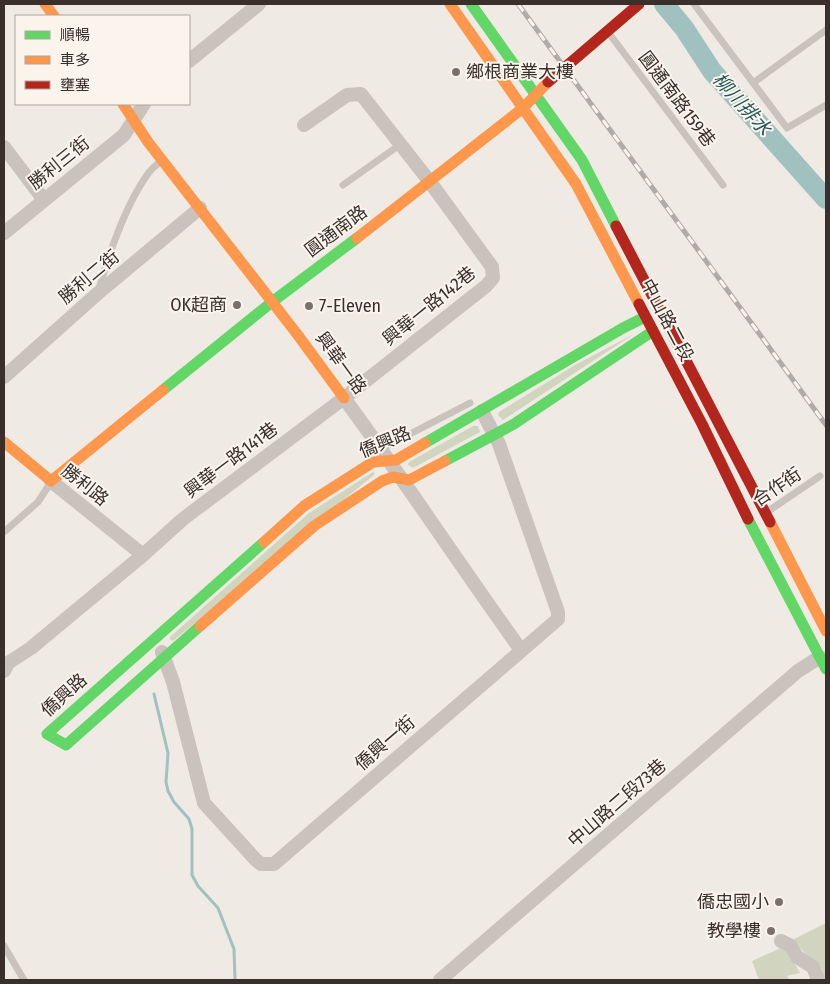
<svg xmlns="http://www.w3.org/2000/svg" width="830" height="984" viewBox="0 0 830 984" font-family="'Fira Sans Condensed','Noto Sans TC',sans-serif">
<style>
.green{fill:#d1d5bf}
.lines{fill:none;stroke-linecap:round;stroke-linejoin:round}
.stream{stroke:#a1c1c0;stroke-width:3}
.river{stroke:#a1c1c0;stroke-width:20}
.lane{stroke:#c9c2bd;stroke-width:7}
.street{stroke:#c9c2bd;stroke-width:14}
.fast{stroke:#63d668;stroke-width:11}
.slow{stroke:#ff974d;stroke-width:11}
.jam{stroke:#b3261e;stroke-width:11}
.rail-casing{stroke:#b1aba7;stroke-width:5}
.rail{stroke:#faf4ed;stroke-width:3;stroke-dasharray:9;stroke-linecap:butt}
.poi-dot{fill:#79706c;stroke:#faf4ed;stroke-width:2}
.labels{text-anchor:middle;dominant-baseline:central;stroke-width:4;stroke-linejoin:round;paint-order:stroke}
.poi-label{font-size:18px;fill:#3a2f2b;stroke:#faf4ed;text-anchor:end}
.street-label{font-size:18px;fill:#3a2f2b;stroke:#faf4ed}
.water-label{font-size:19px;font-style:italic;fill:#20585b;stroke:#faf4ed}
</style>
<rect width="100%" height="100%" fill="#efeae4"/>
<path class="green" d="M634 334 503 420 498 415 499 412 575 365Z
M473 426H478L480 432 413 468 408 465 409 462Z
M373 472 375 474 173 641 170 639V637L309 513Z
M826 923V980H823L822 969 811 962 794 939Z
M785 946 800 973 787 976 790 980H759L752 961Z"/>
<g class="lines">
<path class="stream" d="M154 694 168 753 166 782 168 791 174 802 189 819 192 829V875L198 886 218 908 234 949 235 980"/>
<path class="river" d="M664 4 684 28 712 71 826 199"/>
<path class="lane" d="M694 4 787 128 826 105
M608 32 723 185
M753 83 826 30
M343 185 401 144
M99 289C109 254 126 205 147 175 151 169 156 165 161 161
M381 449 470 403
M767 512 820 476
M4 532 38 502 51 482
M4 946 24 980"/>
<path class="street" d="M189 61 259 4
M4 147 44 200
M4 233 124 135 144 104
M4 377 97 294 200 208
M344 398C405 481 461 567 521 650
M51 481 143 555
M162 652 173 682 204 803 256 860 261 864H274L558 619V612L499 444 482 411
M4 671 8 663 31 648 143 555 183 519 344 398 486 286 493 278 492 267 430 182 361 94 347 95 304 125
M781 941 791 946 797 957 813 967 818 980
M440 980 798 671 820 657"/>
<path class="fast" d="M471 4 582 160 616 226
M163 390 272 302 357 238
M425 443 623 328 645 317
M445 461 514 424 653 331
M748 519 826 669
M200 626 66 745 47 734 264 542"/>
<path class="slow" d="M45 4 54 16
M450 4 576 184 639 304
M123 104 148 142 297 334 344 398
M357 238 523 108 548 82
M4 442 51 481 163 390
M770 522 826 631
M264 542 304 506 373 462 396 460 425 443
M200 626 314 526 382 481 393 477 409 480 445 461"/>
<path class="jam" d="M548 82 639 4
M616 226 770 522
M639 304 702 424 748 519"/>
<defs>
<path id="rail" d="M518 4 826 425"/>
</defs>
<use href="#rail" class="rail-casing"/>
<use href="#rail" class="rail"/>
</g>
<g class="poi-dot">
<circle cx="456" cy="72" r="5"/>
<circle cx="237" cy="305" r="5"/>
<circle cx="309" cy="306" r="5"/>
<circle cx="779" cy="902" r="5"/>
<circle cx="771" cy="931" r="5"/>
</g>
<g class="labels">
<g class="poi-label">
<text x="466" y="72" text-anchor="start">鄉根商業大樓</text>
<text x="227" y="305">OK超商</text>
<text x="319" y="306" text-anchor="start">7-Eleven</text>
<text x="769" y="902">僑忠國小</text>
<text x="761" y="931">教學樓</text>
</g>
<g class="street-label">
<text transform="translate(677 99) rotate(53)">圓通南路159巷</text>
<text transform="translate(59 163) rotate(-39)">勝利三街</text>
<text transform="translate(336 231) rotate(-37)">圓通南路</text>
<text transform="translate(89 277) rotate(-40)">勝利二街</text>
<text transform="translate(429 306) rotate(-39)">興華一路142巷</text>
<text transform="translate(667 320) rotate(62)">中山路二段</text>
<text transform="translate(341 363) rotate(54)">興華一路</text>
<text transform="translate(385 442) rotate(-22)">僑興路</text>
<text transform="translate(231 460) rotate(-37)">興華一路141巷</text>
<text transform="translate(85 485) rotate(39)">勝利路</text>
<text transform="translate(777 487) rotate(-34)">合作街</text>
<text transform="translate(64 695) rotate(-42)">僑興路</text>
<text transform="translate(385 743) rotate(-41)">僑興一街</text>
<text transform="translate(617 803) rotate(-41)">中山路二段73巷</text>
</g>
<g class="water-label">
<text transform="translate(742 104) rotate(48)">柳川排水</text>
</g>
</g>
<rect width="830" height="984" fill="none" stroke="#3a2f2b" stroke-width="10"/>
<rect x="15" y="15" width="175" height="90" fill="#faf4ed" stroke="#ada59f"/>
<rect x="25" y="31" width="25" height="8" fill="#63d668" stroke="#ada59f"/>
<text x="60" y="40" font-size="15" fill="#3a2f2b">順暢</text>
<rect x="25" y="56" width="25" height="8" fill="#ff974d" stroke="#ada59f"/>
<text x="60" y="65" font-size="15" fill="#3a2f2b">車多</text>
<rect x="25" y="81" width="25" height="8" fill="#b3261e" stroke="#ada59f"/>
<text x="60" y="90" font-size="15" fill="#3a2f2b">壅塞</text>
</svg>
